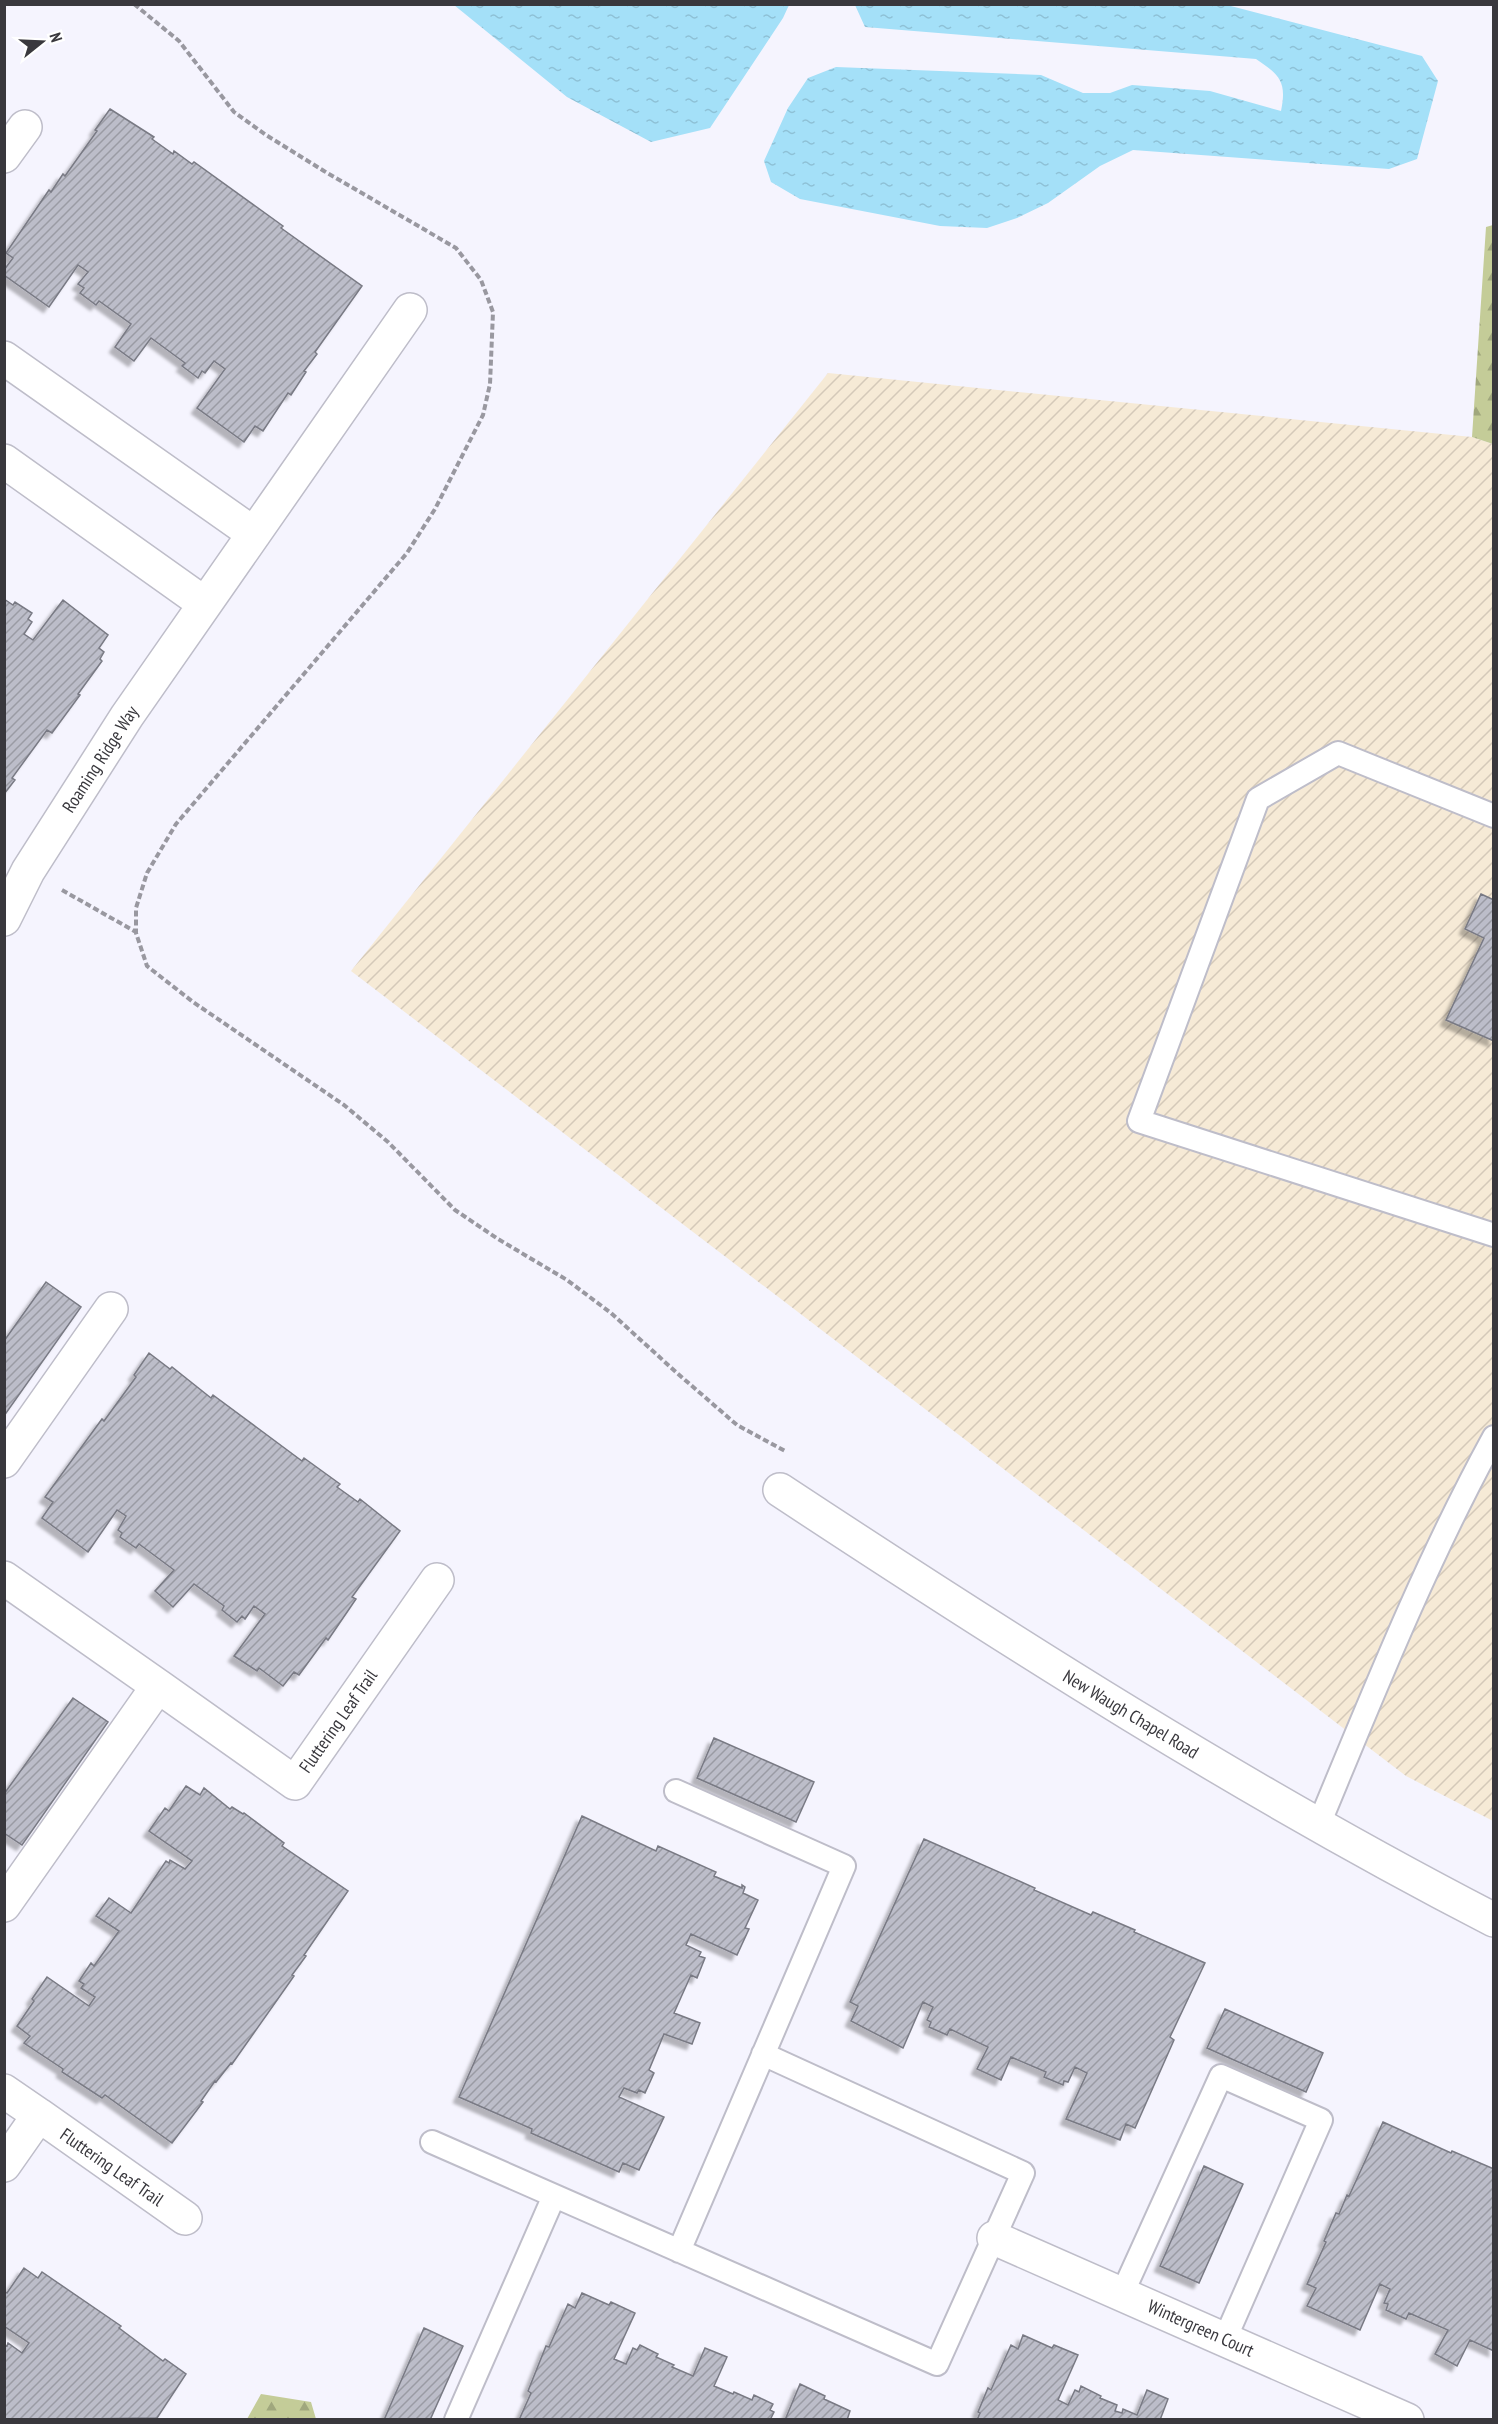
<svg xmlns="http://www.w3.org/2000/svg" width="1498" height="2424" viewBox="0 0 1498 2424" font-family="'PT Sans Narrow',sans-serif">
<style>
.industrial{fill:url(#industrial-furrows)}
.forest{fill:url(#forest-firs)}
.water{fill:url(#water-ripples)}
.building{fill:url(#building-hatch);stroke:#797a84;stroke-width:1.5;filter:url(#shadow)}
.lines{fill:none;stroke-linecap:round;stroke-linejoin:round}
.service-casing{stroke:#bebdc9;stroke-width:26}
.minor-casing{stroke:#bebdc9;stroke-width:36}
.tertiary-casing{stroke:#bebdc9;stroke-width:36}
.path{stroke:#9998a0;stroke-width:4;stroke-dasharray:6 3;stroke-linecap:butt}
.service{stroke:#fff;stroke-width:22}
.minor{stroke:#fff;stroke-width:33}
.tertiary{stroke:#fff;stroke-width:33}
.labels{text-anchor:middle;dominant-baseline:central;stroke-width:4.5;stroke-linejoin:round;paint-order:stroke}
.street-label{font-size:18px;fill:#39383d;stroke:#fff}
</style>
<defs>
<pattern id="industrial-furrows" width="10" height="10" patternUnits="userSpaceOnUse" patternTransform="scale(1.5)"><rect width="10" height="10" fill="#f6ead6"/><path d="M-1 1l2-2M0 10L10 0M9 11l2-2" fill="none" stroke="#d4c9b9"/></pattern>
<pattern id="forest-firs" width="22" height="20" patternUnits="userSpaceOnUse" patternTransform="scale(1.5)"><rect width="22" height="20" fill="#c4cc98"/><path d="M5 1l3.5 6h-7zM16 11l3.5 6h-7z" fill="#a0a77d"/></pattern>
<pattern id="water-ripples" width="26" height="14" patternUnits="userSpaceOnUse" patternTransform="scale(1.5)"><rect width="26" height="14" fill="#a4e0f8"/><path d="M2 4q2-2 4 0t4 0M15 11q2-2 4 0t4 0" fill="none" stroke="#8ec1d6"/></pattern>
<pattern id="building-hatch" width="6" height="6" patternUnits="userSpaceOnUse" patternTransform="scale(1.5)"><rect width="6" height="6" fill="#bcbdc9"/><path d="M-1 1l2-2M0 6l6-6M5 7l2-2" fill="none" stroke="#9a9ba4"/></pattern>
<filter id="shadow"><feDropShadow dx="-5.5" dy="5.5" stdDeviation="1.5" flood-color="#0004"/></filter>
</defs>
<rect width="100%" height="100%" fill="#f5f4fe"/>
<path class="industrial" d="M828 373 1472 437 1493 444V1821L1406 1776 351 971Z"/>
<path class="forest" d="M1493 225H1494L1493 444 1472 437 1486 227Z
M261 2394 311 2402 316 2419H247Z"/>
<path class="water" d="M454 5H789L783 18 710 128 651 142 567 97Z
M855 5H1227L1422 56 1438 81 1417 159 1389 169 1133 150 1100 166 1048 203 1017 218 987 228 940 226 800 199 771 182 764 161 788 108 808 78 836 67 1041 75 1083 93H1110L1132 85 1210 91 1281 111C1287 82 1280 75 1256 59L865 27Z"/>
<path class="building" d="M110 109 154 137 152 139 173 154 174 151 192 164 194 162 283 226 281 228 362 286 315 352 317 354 304 371 306 372 291 395 288 393 263 431 255 426 244 442 197 408 225 369 214 361 205 373 202 371 198 378 182 366 185 363 151 338 134 361 115 347 131 324 99 301 96 305 80 293 84 288 78 284 88 272 78 265 49 307 4 275V270L13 258 6 253 49 190 51 192 63 174 65 176 97 131 95 130Z
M4 599 13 605 15 602 32 613 28 619 32 622 24 634 33 640 63 600 108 635 99 648 104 652 100 659 102 661 78 694 80 695 52 733 47 730 12 778 15 780 4 794Z
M1481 894 1494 900V1041L1446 1020 1484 938 1465 929Z
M46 1282 81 1307 4 1416V1341Z
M149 1353 170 1369 172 1367 211 1398 213 1395 302 1461 304 1458 340 1484 337 1487 358 1502 360 1499 400 1531 352 1597 356 1599 328 1640 326 1638 299 1675 294 1672 283 1686 259 1668 257 1671 234 1656 265 1614 254 1606 245 1619 242 1616 237 1622 222 1610 224 1606 194 1584 173 1607 155 1591 174 1570 139 1544 136 1548 120 1537 122 1533 118 1530 126 1516 117 1510 88 1552 42 1518 53 1502 45 1497 102 1419 104 1421 136 1377 134 1375Z
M73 1698 108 1722 22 1845 4 1833V1794Z
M714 1738 814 1782 796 1822 697 1778Z
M186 1786 200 1795 204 1788 230 1809 232 1807 243 1814 244 1813 284 1843 282 1846 348 1891 304 1955 306 1956 292 1975 294 1976 232 2064 231 2063 216 2082 215 2081 201 2101 203 2102 172 2143 105 2095 102 2098 62 2072 63 2069 24 2043 30 2036 17 2026 34 2001 32 1999 47 1977 89 2006 95 1997 81 1988 84 1984 79 1981 91 1963 94 1966 119 1931 96 1916 109 1898 131 1913 166 1861 169 1863 170 1860 185 1869 192 1861 149 1831 165 1808 169 1811Z
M582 1816 656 1851 658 1846 716 1872 714 1876 742 1888V1885L745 1887 743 1893 758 1900 745 1928 749 1929 737 1955 691 1934 686 1945 701 1952 699 1956 705 1958 697 1978 691 1975 674 2013 700 2023 692 2044 664 2034 649 2070 654 2073 645 2093 639 2090 637 2093 624 2088 619 2097 664 2117 639 2170 623 2163 619 2172 531 2133 532 2129 459 2097Z
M924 1839 1035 1888 1034 1890 1091 1915 1093 1912 1135 1930 1134 1932 1205 1963 1170 2037 1174 2040 1135 2128 1126 2124 1120 2140 1066 2119 1087 2073 1075 2067 1068 2082 1064 2081 1063 2085 1044 2077 1046 2072 1011 2057 1001 2080 977 2069 988 2047 950 2029 947 2035 929 2027 931 2022 927 2020 933 2007 923 2002 903 2048 851 2021 858 2006 850 2002Z
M1225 2009 1323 2053 1306 2092 1207 2048Z
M1383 2122 1451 2153 1452 2151 1494 2169V2351L1470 2340 1457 2366 1435 2354 1448 2330 1409 2313 1406 2319 1386 2310 1388 2304 1384 2303 1390 2289 1380 2284 1360 2330 1307 2306 1316 2288 1307 2284 1326 2242 1324 2241 1336 2213 1339 2214 1347 2195 1349 2196Z
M1204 2166 1243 2184 1199 2283 1160 2266Z
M24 2268 38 2278 42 2272 121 2326 119 2328 163 2361 165 2359 186 2374 157 2418 4 2420V2345L7 2346 8 2343 22 2353 29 2343 4 2326V2291L7 2293Z
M582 2293 609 2305 611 2302 635 2313 614 2359 626 2364 633 2348 637 2350 640 2345 658 2354 656 2357 674 2365 672 2367 693 2376 705 2348 727 2357 714 2386 733 2394 734 2392 752 2400 754 2395 773 2404 770 2410 774 2412 770 2420H519L531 2393 528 2391 546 2346 549 2347 568 2304 575 2308Z
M424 2328 463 2346 430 2420H384Z
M1023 2335 1052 2348 1054 2345 1078 2355 1058 2400 1068 2405 1075 2390 1079 2392 1081 2386 1101 2396 1100 2398 1117 2405 1115 2411 1122 2413 1123 2409 1137 2415 1147 2390 1168 2399 1160 2420H977L980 2413 978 2412 988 2388 991 2390 1011 2345 1018 2349Z
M800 2384 825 2396 824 2399 850 2411 847 2420H785Z"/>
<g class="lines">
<defs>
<path id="service" d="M1494 816 1338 753 1258 799 1139 1121 1494 1235
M676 1791 844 1866 679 2251
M1319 1824C1373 1694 1426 1561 1494 1437
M432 2142 937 2364 1023 2173 763 2054
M1122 2294 1221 2076 1321 2120 1225 2339
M456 2420 554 2196"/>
<path id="minor" d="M4 156 25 127
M4 358 254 534
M4 461 205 604
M4 919 28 871 127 716 410 310
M4 1461 111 1309
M4 1578 158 1686 4 1905
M158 1686 295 1783 437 1580
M4 2091 39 2115 4 2165
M39 2115 185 2218
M994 2238 1407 2420"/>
<path id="tertiary" d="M780 1490C1012 1643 1246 1792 1494 1920"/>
</defs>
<use href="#service" class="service-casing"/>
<use href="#minor" class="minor-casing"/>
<use href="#tertiary" class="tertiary-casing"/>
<path class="path" d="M134 4 179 41 234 112 266 135 324 171 456 248 481 280 493 312 490 384 483 415 435 509 407 553 176 824 147 873 136 908V933L147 966 193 1002 344 1105 388 1142 455 1210 498 1239 567 1280 611 1313 677 1373 737 1425 785 1451
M62 890 136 932"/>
<use href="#service" class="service"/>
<use href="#minor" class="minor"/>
<use href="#tertiary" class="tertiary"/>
</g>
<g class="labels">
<g class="street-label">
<text transform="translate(100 759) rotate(-57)">Roaming Ridge Way</text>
<text transform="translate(1131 1714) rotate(31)">New Waugh Chapel Road</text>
<text transform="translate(338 1721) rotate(-55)">Fluttering Leaf Trail</text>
<text transform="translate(112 2167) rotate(35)">Fluttering Leaf Trail</text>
<text transform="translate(1201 2328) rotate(24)">Wintergreen Court</text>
</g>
</g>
<rect width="1498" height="2424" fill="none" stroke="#39383d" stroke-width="12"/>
<g transform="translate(42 42) rotate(72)" stroke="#ffffff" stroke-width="4.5" paint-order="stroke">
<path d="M0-4.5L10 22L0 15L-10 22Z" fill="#39383d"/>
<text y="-9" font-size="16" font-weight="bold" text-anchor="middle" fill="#39383d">N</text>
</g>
</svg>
